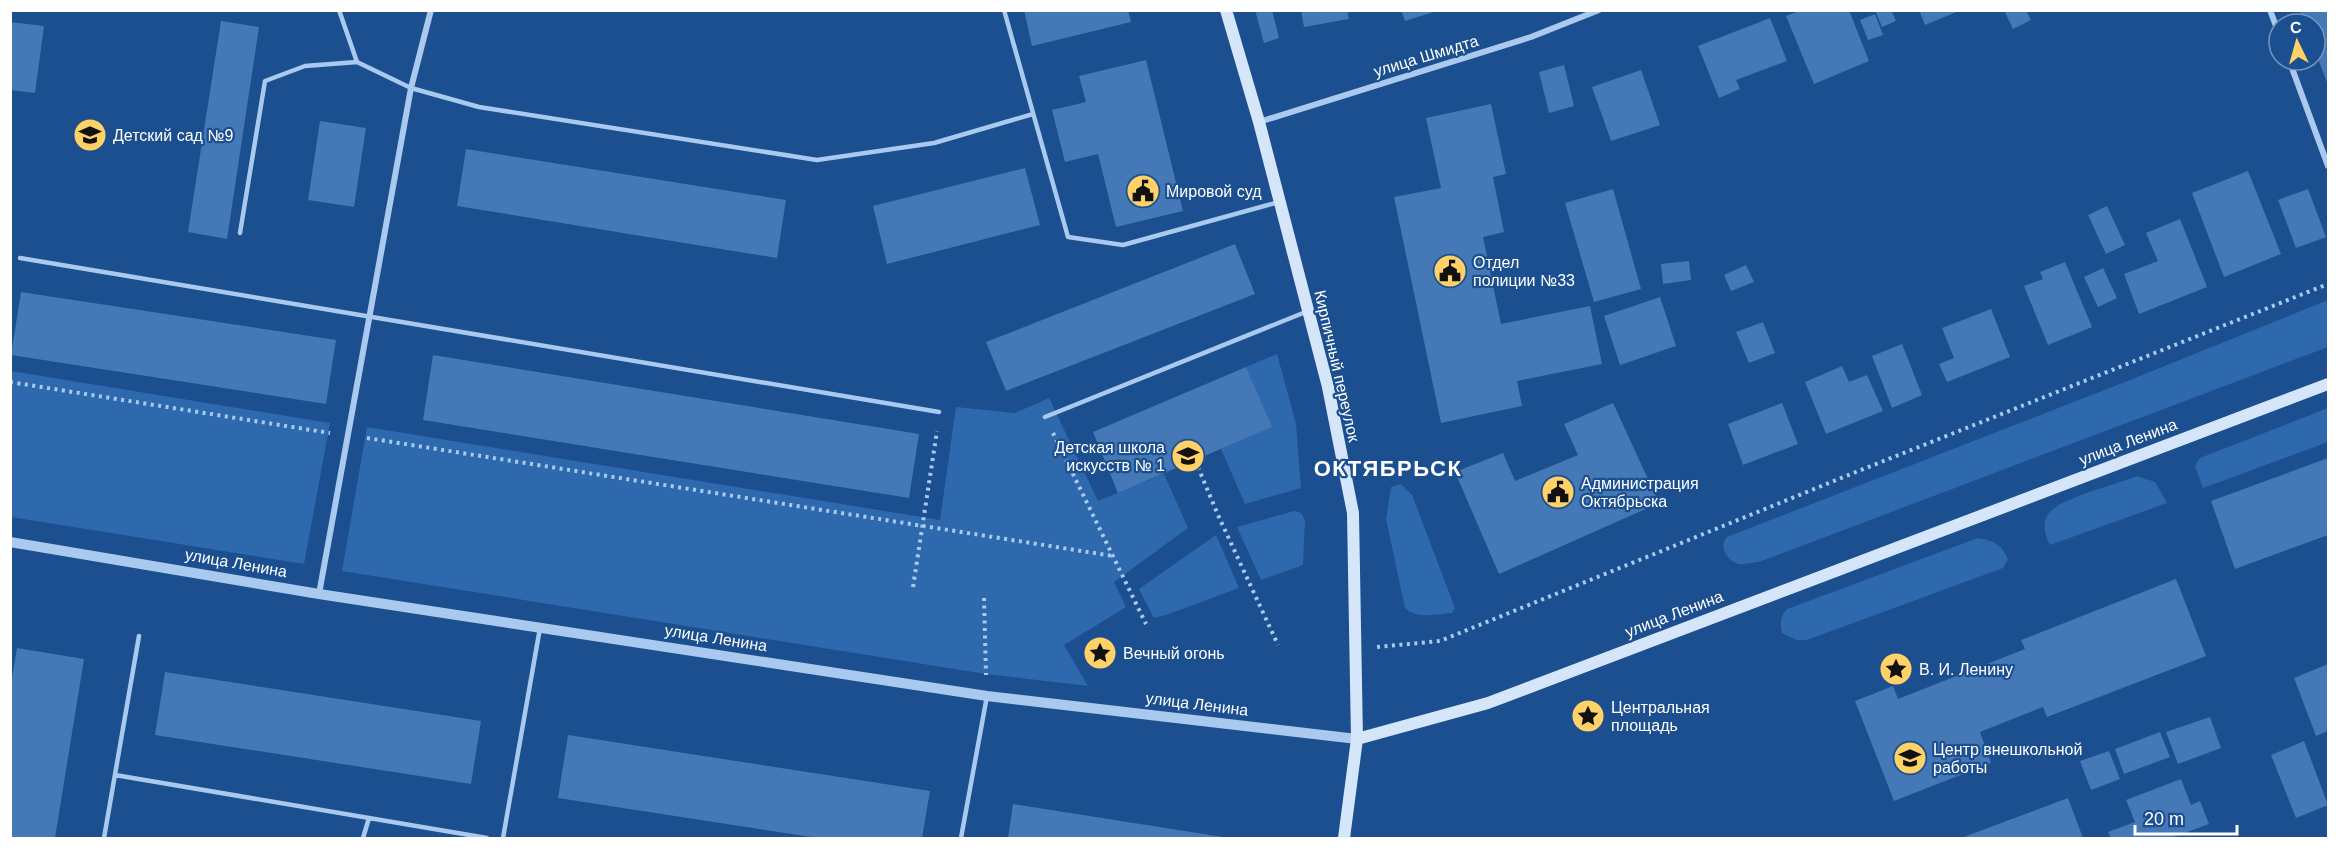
<svg xmlns="http://www.w3.org/2000/svg" width="2339" height="849" viewBox="0 0 2339 849" font-family="Arial,sans-serif">
<style>
.green{fill:#2e69ad}
.building{fill:#4478b7}
.lines{fill:none;stroke-linecap:round;stroke-linejoin:round}
.path{stroke:#a9c9ee;stroke-width:4;stroke-dasharray:3 4.5;stroke-linecap:butt}
.service{stroke:#a9c9ee;stroke-width:4.5}
.minor{stroke:#a9c9ee;stroke-width:6}
.tertiary{stroke:#a9c9ee;stroke-width:10}
.secondary{stroke:#d6e6fa;stroke-width:12}
.labels{text-anchor:middle;dominant-baseline:central;stroke-width:4.5;stroke-linejoin:round;paint-order:stroke}
.street-label{font-size:16px;fill:#fff;stroke:#1b4f8f}
.poi-label{font-size:16px;fill:#fff;stroke:#1b4f8f;text-anchor:start}
.district-label{font-size:22px;font-weight:bold;letter-spacing:1.5px;fill:#fff;stroke:#1b4f8f}
</style>
<rect width="100%" height="100%" fill="#1b4f8f"/>
<path class="green" d="M2328 300V347L1759 562C1754 562 1744 565 1739 564 1727 561 1718 546 1727 537L2125 382Z
M1277 354 1296 424 1301 488 1245 504 1221 449 1271 427 1246 367Z
M11 371 330 423 304 564 11 517Z
M1049 398 1098 501 1164 474 1188 528 1114 582 1126 607 1064 645 1088 686 986 674 342 571 367 427 940 520 956 407 1015 413Z
M2328 408V442L2203 488 2195 466 2200 458Z
M2137 476 2155 482 2167 503 2050 545C2045 535 2041 523 2049 513 2061 498 2117 484 2137 476Z
M1401 484 1412 495 1455 608 1452 613C1437 614 1417 620 1405 608L1386 519 1391 487Z
M1294 511 1301 513 1305 520 1303 565 1261 580 1237 527Z
M1216 535 1239 588 1166 615 1154 618 1139 589Z
M1978 538C1993 540 2002 545 2008 559L2003 568 1807 640H1797L1782 633C1780 623 1780 617 1787 609Z"/>
<path class="building" d="M1024 10H1128L1131 22 1032 46Z
M1255 10H1272L1279 38 1264 43Z
M1301 10H1347L1349 19 1304 27Z
M1401 10H1437V11L1405 21Z
M1801 10H1849L1869 61 1814 84 1786 16Z
M1875 10H1891L1896 21 1882 27Z
M1919 10H1959V11L1925 25Z
M2004 10H2026L2031 20 2013 29Z
M2299 10H2328V85L2315 51V24H2305Z
M1875 14 1883 35 1868 40 1860 20Z
M1770 18 1787 61 1736 80 1740 89 1719 98 1698 46Z
M221 21 259 27 227 239 188 232Z
M10 22 44 26 35 93 10 90Z
M1146 60 1183 211 1116 227 1098 154 1065 162 1052 110 1086 102 1079 76Z
M1564 65 1574 106 1549 113 1539 72Z
M1641 70 1660 125 1611 141 1592 87Z
M1491 104 1506 174 1493 177 1504 232 1483 237 1501 324 1590 306 1602 364 1517 381 1522 406 1441 423 1394 197 1441 188 1426 118Z
M320 121 366 128 354 207 308 200Z
M466 149 786 200 777 258 457 206Z
M1025 168 1040 225 887 264 873 206Z
M2248 171 2281 254 2224 277 2192 193Z
M1613 189 1641 289 1594 302 1565 203Z
M2308 189 2326 237 2296 248 2278 200Z
M2107 206 2125 245 2106 254 2088 215Z
M2180 219 2207 287 2139 314 2124 274 2158 261 2146 233Z
M1235 244 1255 294 1006 391 986 342Z
M1689 261 1691 280 1663 284 1661 264Z
M2065 262 2092 327 2048 345 2024 286 2043 279 2040 272Z
M1746 265 1754 282 1731 291 1724 275Z
M2103 268 2117 298 2098 307 2084 277Z
M21 292 336 340 326 404 11 355Z
M1660 297 1676 346 1620 365 1604 316Z
M1991 309 2010 357 1947 382 1939 364 1954 358 1942 328Z
M1763 322 1775 353 1749 363 1736 332Z
M1902 344 1922 395 1892 408 1872 356Z
M433 355 919 434 909 498 423 420Z
M1842 366 1849 382 1867 375 1883 411 1826 434 1805 382Z
M1246 367 1272 427 1118 493 1093 432Z
M1613 403 1659 503 1499 574 1455 472 1503 453 1515 481 1578 455 1564 424Z
M1782 403 1798 444 1743 465 1728 424Z
M2328 458V535L2235 569 2211 501Z
M2176 579 2206 656 2047 717 2043 707 1980 732 1991 763 1894 801 1855 701 1893 686 1898 699 2025 649 2021 640Z
M17 648 84 659 55 838H10V690Z
M2328 664V731L2316 736 2294 678Z
M165 672 481 721 471 784 155 735Z
M2210 717 2221 748 2178 764 2166 732Z
M2160 732 2170 757 2124 774 2115 749Z
M568 735 930 791 922 838H818L558 798Z
M2304 741 2328 805 2296 818 2271 755Z
M2109 751 2120 779 2091 790 2080 761Z
M2181 779 2191 805 2200 801 2209 824 2171 838H2111L2108 832 2135 822 2126 800Z
M2068 798 2083 838H1961Z
M1013 804 1223 837V838H1008Z"/>
<g class="lines">
<path class="path" d="M10 382 330 433
M1053 433 1146 624
M367 438 1113 556
M1195 460 1218 515 1278 645
M913 587 937 431
M984 598 986 675
M1377 647 1440 641 1856 472 2328 284"/>
<path class="service" d="M339 10 357 62
M1004 10 1068 237 1123 245 1279 202
M240 233 265 81 305 66 357 62 411 88 479 107 817 160 934 143 1033 114
M20 258 939 412
M1045 417 1308 311
M115 775 487 838
M104 838 139 636
M363 838 369 818
M503 838 540 628
M961 838 987 696"/>
<path class="minor" d="M2270 10 2279 34
M2289 60 2328 166
M1259 122 1531 37 1599 10
M319 594 411 88 431 10"/>
<path class="tertiary" d="M10 542 319 594 987 696 1357 739"/>
<path class="secondary" d="M1226 10 1259 122 1328 387 1353 513 1357 739 1344 838
M1357 739 1488 703 2328 384"/>
</g>
<defs>
<symbol id="school-disc" viewBox="-11 -11 22 22"><circle r="9.5" fill="#ffd166" stroke="#1b4f8f"/><path d="M0-5L7-2L0 1L-7-2ZM-4 1L0 2.5L4 1V4Q0 6-4 4Z" fill="#111"/></symbol>
<symbol id="civic-disc" viewBox="-11 -11 22 22"><circle r="9.5" fill="#ffd166" stroke="#1b4f8f"/><path d="M-.6-6.5H3V-4.5H.6V-3L4-1V1h2V6H-6V1h2V-1L-.6-3ZM-1.2 2.5V6h2.4V2.5Z" fill="#111"/></symbol>
<symbol id="sight-disc" viewBox="-11 -11 22 22"><circle r="9.5" fill="#ffd166" stroke="#1b4f8f"/><path d="M0-6L1.8-2.2L6-1.7L2.9 1.2L3.7 5.4L0 3.3L-3.7 5.4L-2.9 1.2L-6-1.7L-1.8-2.2Z" fill="#111"/></symbol>
</defs>
<g fill-rule="evenodd">
<use href="#school-disc" x="71" y="116" width="38" height="38"/>
<use href="#civic-disc" x="1124" y="172" width="38" height="38"/>
<use href="#civic-disc" x="1431" y="252" width="38" height="38"/>
<use href="#school-disc" x="1169" y="437" width="38" height="38"/>
<use href="#civic-disc" x="1539" y="473" width="38" height="38"/>
<use href="#sight-disc" x="1081" y="634" width="38" height="38"/>
<use href="#sight-disc" x="1877" y="650" width="38" height="38"/>
<use href="#sight-disc" x="1569" y="697" width="38" height="38"/>
<use href="#school-disc" x="1891" y="739" width="38" height="38"/>
</g>
<g class="labels">
<g class="street-label">
<text transform="translate(1426 56) rotate(-17)">улица Шмидта</text>
<text transform="translate(1337 366) rotate(77)">Кирпичный переулок</text>
<text transform="translate(2128 442) rotate(-21)">улица Ленина</text>
<text transform="translate(236 563) rotate(10)">улица Ленина</text>
<text transform="translate(1674 614) rotate(-21)">улица Ленина</text>
<text transform="translate(716 638) rotate(9)">улица Ленина</text>
<text transform="translate(1197 704) rotate(7)">улица Ленина</text>
</g>
<g class="poi-label">
<text x="113" y="135">Детский сад №9</text>
<text x="1166" y="191">Мировой суд</text>
<text x="1473" y="262">Отдел<tspan x="1473" dy="18">полиции №33</tspan></text>
<text x="1165" y="447" text-anchor="end">Детская школа<tspan x="1165" dy="18">искусств № 1</tspan></text>
<text x="1581" y="483">Администрация<tspan x="1581" dy="18">Октябрьска</tspan></text>
<text x="1123" y="653">Вечный огонь</text>
<text x="1919" y="669">В. И. Ленину</text>
<text x="1611" y="707">Центральная<tspan x="1611" dy="18">площадь</tspan></text>
<text x="1933" y="749">Центр внешкольной<tspan x="1933" dy="18">работы</tspan></text>
</g>
<g class="district-label">
<text x="1388" y="468">ОКТЯБРЬСК</text>
</g>
</g>
<rect width="2339" height="849" fill="none" stroke="#ffffff" stroke-width="24"/>
<g transform="translate(2297 42) rotate(355)"><circle r="28" fill="#1b4f8f" stroke="#7695bc" stroke-width="1.5"/>
<path d="M0-4.5L10 22L0 15L-10 22Z" fill="#ffd166"/>
<text y="-9" font-size="16" font-weight="bold" text-anchor="middle" fill="#ffffff">С</text>
</g>
<path d="M2135 825v9h102v-9" fill="none" stroke="#ffffff" stroke-width="3"/>
<text x="2144" y="825" font-size="18" fill="#ffffff" stroke="#1b4f8f" stroke-width="4.5" paint-order="stroke">20 m</text>
</svg>
